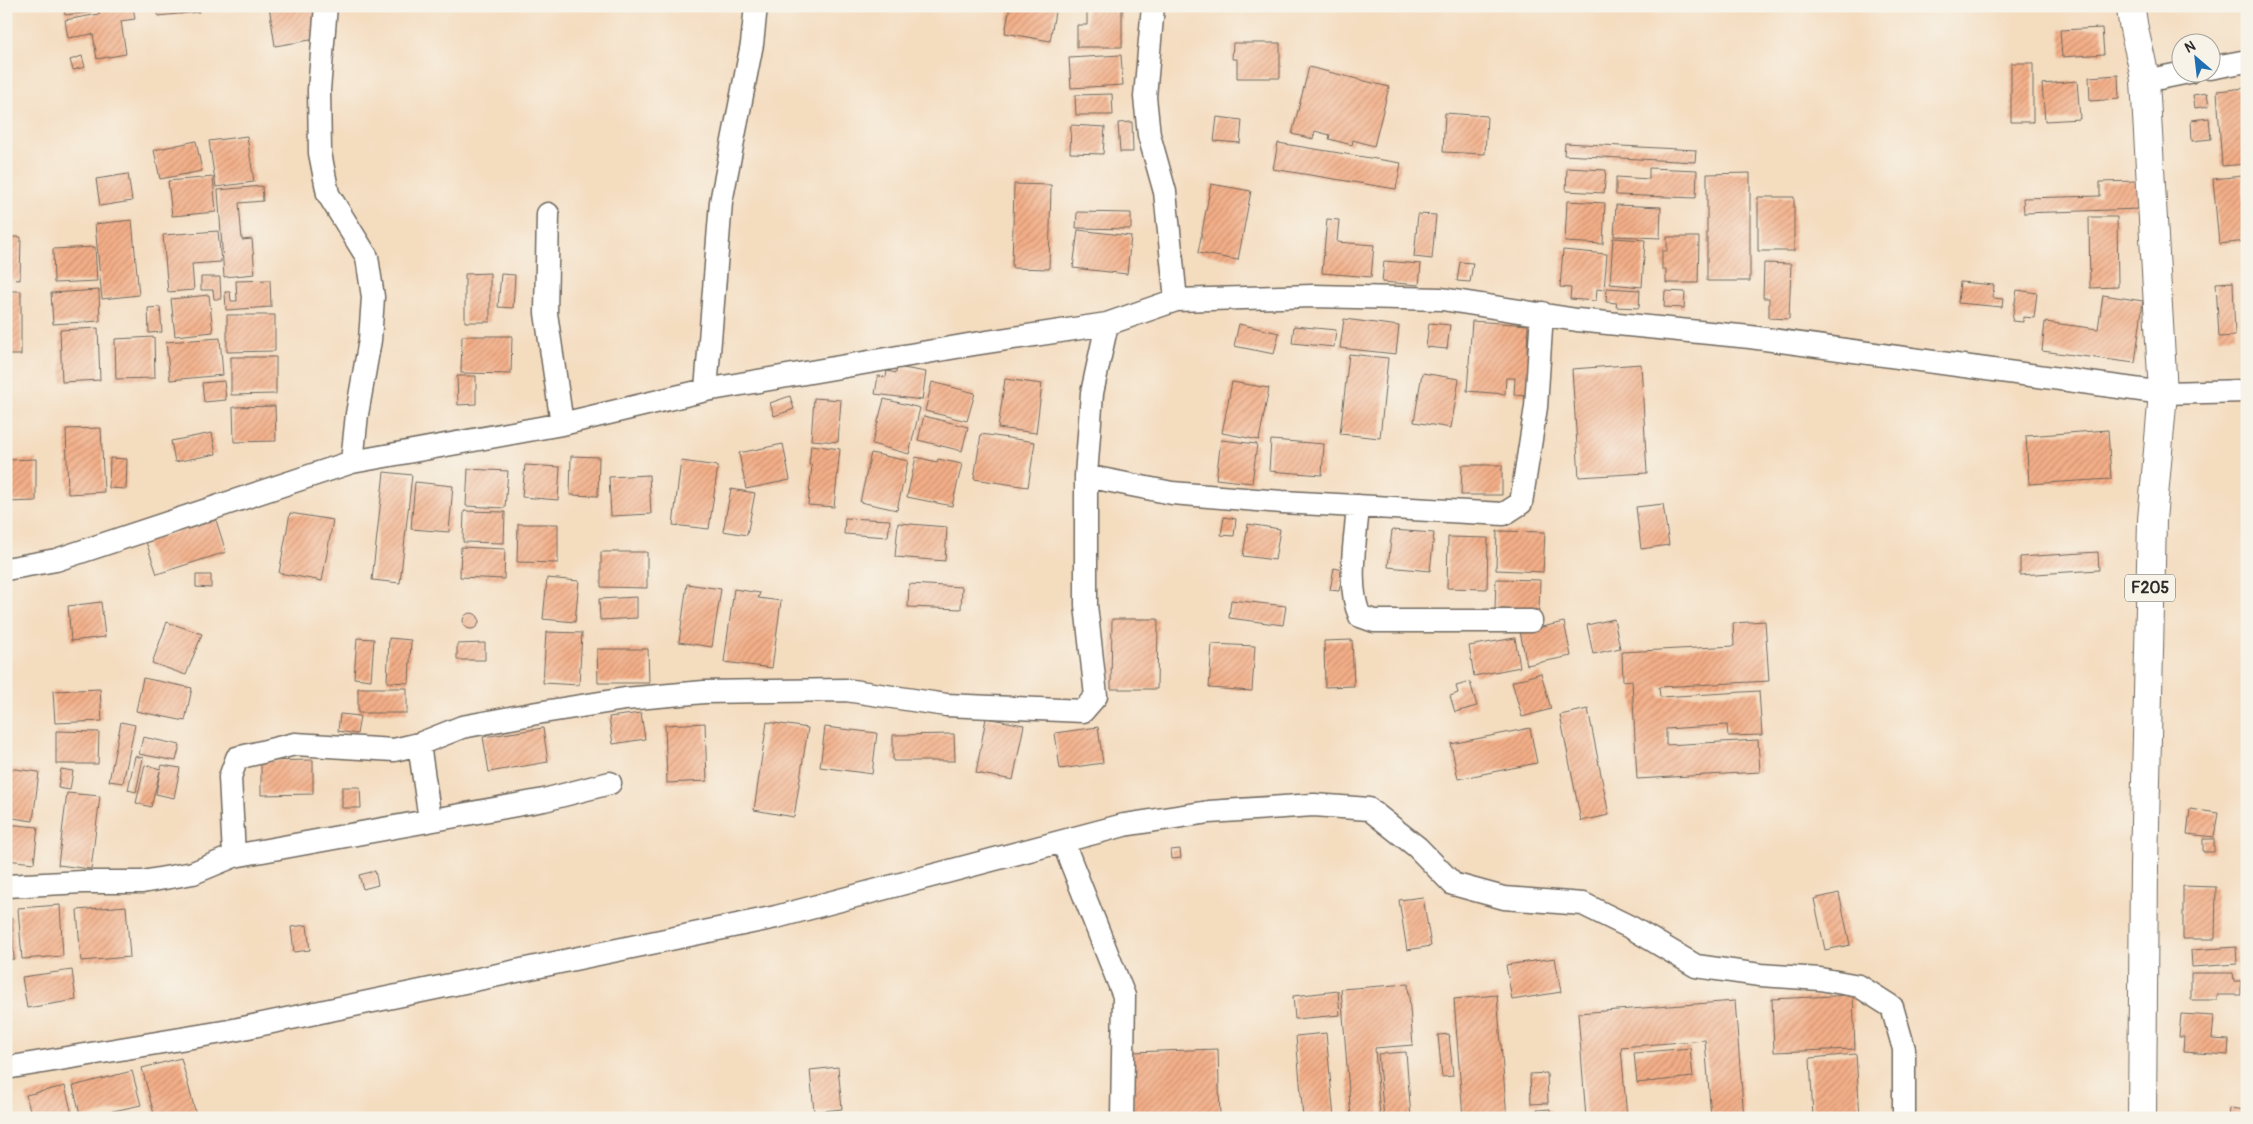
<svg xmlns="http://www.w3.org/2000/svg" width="2253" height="1124" viewBox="0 0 2253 1124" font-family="Pangolin,sans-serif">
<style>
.building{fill:url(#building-hatch)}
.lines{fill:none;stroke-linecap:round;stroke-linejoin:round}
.minor-casing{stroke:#71695f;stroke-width:25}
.major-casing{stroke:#71695f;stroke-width:30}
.minor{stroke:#fff;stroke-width:22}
.major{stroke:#fff;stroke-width:28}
.labels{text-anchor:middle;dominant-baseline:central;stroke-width:4;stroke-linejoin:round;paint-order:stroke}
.shield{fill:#f7f3e8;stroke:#686764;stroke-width:1}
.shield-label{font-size:16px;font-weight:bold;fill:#2b2b2b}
</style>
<defs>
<pattern id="building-hatch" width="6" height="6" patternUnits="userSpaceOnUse" patternTransform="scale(1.25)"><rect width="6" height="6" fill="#f4af88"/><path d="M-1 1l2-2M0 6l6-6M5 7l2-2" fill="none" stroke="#c68f6f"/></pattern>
</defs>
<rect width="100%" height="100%" fill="#f7f3e8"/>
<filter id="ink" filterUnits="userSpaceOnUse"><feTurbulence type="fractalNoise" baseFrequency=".02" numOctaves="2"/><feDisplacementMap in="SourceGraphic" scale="10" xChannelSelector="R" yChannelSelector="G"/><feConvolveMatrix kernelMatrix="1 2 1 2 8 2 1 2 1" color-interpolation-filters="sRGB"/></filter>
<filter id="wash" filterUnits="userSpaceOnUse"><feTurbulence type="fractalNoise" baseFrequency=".0096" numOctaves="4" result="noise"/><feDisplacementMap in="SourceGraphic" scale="20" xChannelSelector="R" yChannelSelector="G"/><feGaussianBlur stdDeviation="1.12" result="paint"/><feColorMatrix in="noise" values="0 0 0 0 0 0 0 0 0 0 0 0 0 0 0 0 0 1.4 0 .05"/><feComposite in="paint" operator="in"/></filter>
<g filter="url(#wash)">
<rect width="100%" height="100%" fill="#f4dcbf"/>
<g id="blocks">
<path class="building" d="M64 6H75V10L90 7 91 12 65 15Z
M98 6H133L135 19 121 21 126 54 97 59 93 34 68 38 65 20 99 14Z
M157 6H198L199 12 158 16Z
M269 6H317L322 38 275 46Z
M1010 6H1056L1050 41 1005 33Z
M1087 6H1122V47H1077V25H1087Z
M2102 28 2104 54 2062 57 2060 30Z
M1233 43H1280V78H1237V59H1232Z
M1121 55 1123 85 1071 88 1069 58Z
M82 56 85 67 73 70 70 60Z
M2011 63H2033V122H2011Z
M1309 67 1389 87 1374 146 1353 140 1352 145 1329 139 1330 135 1315 131 1313 139 1292 134Z
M2118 75 2119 99 2090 101 2089 77Z
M2077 81 2080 119 2045 121 2042 84Z
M2245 88 2247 164 2222 166 2217 91Z
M2207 93 2209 106 2195 108 2193 95Z
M1112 94 1113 115H1076L1075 95Z
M1445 113 1487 116 1485 154 1443 152Z
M1217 117 1242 120 1240 143 1214 141Z
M2209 118 2211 139 2192 141 2191 120Z
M1132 122 1133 152H1120L1118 123Z
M1071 125 1105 127 1103 154 1070 153Z
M247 136 254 182 216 187 209 141Z
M196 141 202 171 160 179 154 150Z
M1278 143 1401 163 1396 189 1273 169Z
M1565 143 1696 150 1695 162 1564 155Z
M1567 168 1606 170 1604 193 1566 191Z
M1649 168 1697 170 1696 198 1616 195V177L1649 179Z
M1750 173V281H1707V174Z
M128 174 132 201 100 206 96 179Z
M2242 176 2247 241 2219 244 2213 179Z
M213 177 216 212 172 216 168 181Z
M2138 181 2139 209 2024 213 2023 198 2100 196V182Z
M1014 184 1051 185 1049 269 1012 268Z
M1211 184 1251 191 1238 260 1198 253Z
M262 186 263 201 239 203 242 240 252 239 255 274 224 277 218 190Z
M1758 197H1794V251H1758Z
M1567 201 1605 203 1603 244 1565 242Z
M1616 205 1661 207 1660 238 1614 236Z
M1077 212 1131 213V229L1076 228Z
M1418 214 1436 215 1432 259 1414 257Z
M2089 217H2117L2118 287 2090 288Z
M1327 219 1339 220 1337 242 1374 245 1371 277 1322 273Z
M132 220 139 295 102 299 95 224Z
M1078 230 1131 236 1127 274 1073 268Z
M218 231 221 262 192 264 194 290 168 292 163 235Z
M6 237H21L20 280 6 279Z
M1667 237H1699L1698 283H1666V269H1662V251H1667Z
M1613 238 1645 240 1642 287 1610 284Z
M95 247 97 281 54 283 53 249Z
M1563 250 1607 254 1604 290 1597 289 1596 301 1570 299 1571 288 1560 287Z
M1384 261 1421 264 1419 285 1382 282Z
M1460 262 1473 263 1470 282 1457 281Z
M1764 263 1791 264 1789 319 1769 318V298H1763Z
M490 273V322H465V274Z
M501 274 515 275 513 308 498 307Z
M201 277H220L221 299H214L213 290H201Z
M270 280 271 307 226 310 225 292H230L231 301H237L236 281Z
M1960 282 1994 285 1993 298 2003 299 2002 307 1958 303Z
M2233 282 2235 336 2219 337 2216 283Z
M1607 288 1640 290 1639 308 1616 307 1617 303 1606 302Z
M99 290 100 321 53 324 51 293Z
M2017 290 2037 293 2034 318 2023 317V322L2012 321Z
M6 291H21V355H6Z
M1665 291 1685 292 1684 308 1664 307Z
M209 295 213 332 175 336 171 299Z
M2103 295 2143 301 2135 363 2042 351 2045 322 2098 329Z
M160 307 162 332 149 333 148 308Z
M227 315H275V351L227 352Z
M1344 319 1399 326 1396 354 1340 348Z
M1472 321 1528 325 1527 352H1532L1529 396 1514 395 1515 378H1506L1505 394 1467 391Z
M1429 323 1450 325 1447 349 1426 347Z
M1239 324 1279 333 1274 354 1234 346Z
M1294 326 1336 330 1334 347 1292 343Z
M98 328 100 380 62 382 60 330Z
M462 336H512L511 374 461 373Z
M154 337 155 378 116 379 115 339Z
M220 338 223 375 170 380 166 342Z
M1349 354 1388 358 1380 438 1340 434Z
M231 357H276V394L231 395Z
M1641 364 1647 473 1579 477 1572 369Z
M897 367 926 372 922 400 875 394 878 376 886 377 887 371 896 373Z
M1422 373 1459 379 1451 428 1414 422Z
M457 376H476V404L458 405Z
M1005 379 1042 384 1036 433 998 428Z
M224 381 226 400 204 402 202 383Z
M932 382 975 393 967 421 925 411Z
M1232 382 1269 388 1259 440 1222 433Z
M790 396 794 409 774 416 770 403Z
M814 398 841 400 838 442 811 440Z
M884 399 920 408 909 454 872 444Z
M275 406 276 441 234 442 233 407Z
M924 416 968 427 962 451 918 440Z
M101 428 104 492 68 494 66 429Z
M2108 430 2111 479 2029 484 2026 436Z
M212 433 216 454 175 462 171 441Z
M981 434 1035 442 1028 487 974 479Z
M1221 440 1257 444 1252 483 1216 479Z
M1271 440 1324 444 1322 475 1269 471Z
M783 444 790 480 746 489 739 453Z
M811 445 840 449 834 507 808 505 812 465H809Z
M871 453 908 461 897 510 860 502Z
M571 456 599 457 598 496 570 495Z
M916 457 937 462 938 459 962 464 952 506 907 497Z
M110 458 127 459 126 489 109 488Z
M36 459V501L6 502V460Z
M681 461 718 466 709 529 673 525Z
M525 465 560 467 558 500 522 497Z
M1462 465H1502V495H1461Z
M468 469 508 471 505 508 466 506Z
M384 472 412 475 400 583 372 580Z
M649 475 651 514 611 516 609 477Z
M415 482 453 486 449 532 411 529Z
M731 489 755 493 747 535 723 531Z
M1663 504 1669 545 1641 549 1636 507Z
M464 511 505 512 504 543 463 542Z
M290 513 333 520 322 581 279 573Z
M1224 517 1236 519 1234 536 1221 535Z
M845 518 890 520 888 537 844 534Z
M216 520 226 552 157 574 146 542Z
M898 523 947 527 945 561 895 557Z
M518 524H558V563L517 562Z
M1248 524 1280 529 1275 560 1243 556Z
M1392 530 1434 533 1430 571 1388 567Z
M1497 531 1545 532 1543 572 1496 570Z
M1448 537 1488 538 1487 589 1447 588Z
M461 547 505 549 504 579 460 577Z
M601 552H647V588L601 587Z
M2098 552 2099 570 2020 575V557Z
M1334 568 1343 570 1339 591 1330 590Z
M196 575H211V588L196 587Z
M547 578 579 581 575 622 543 619Z
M1496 579 1540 580 1539 610 1495 609Z
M687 584 721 589 712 647 679 642Z
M909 584 962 587 961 609 908 607Z
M734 589 760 593 758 598 781 601 772 668 724 662Z
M637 597V618L600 620 599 599Z
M1231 600 1286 606 1283 625 1229 618Z
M101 602 105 637 71 641 68 606Z
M463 621a8 8 0 1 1 16 0a8 8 0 1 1-16 0Z
M1112 619H1158L1157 689H1111Z
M1614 619 1620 648 1593 654 1587 625Z
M1765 621 1769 681 1659 687 1660 697 1759 691 1762 735 1728 736 1727 725 1666 729V745L1758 740 1760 772 1637 779 1632 680 1623 681 1622 652 1734 646 1733 623Z
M167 622 202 634 186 675 152 663Z
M1564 622 1571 656 1527 665 1520 632Z
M546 632 582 633 579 685 543 683Z
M357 638 374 639 371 680 354 678Z
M389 638 411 640 409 683 387 682Z
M1515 638 1520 667 1474 676 1469 646Z
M1352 640 1354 686 1325 687 1324 641Z
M485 643V660H457V644Z
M1212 644 1255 646 1252 691 1209 688Z
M597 649H648L649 683H598Z
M1541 673 1551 709 1522 717 1512 682Z
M143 678 192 688 185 721 136 711Z
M1470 682 1477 706 1455 712 1450 696 1458 693 1456 686Z
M358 688H407V713H358Z
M100 689 102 721 55 723 53 691Z
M1588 709 1609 815 1581 821 1560 715Z
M641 713 645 739 613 744 609 717Z
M340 714 360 716 357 734 338 731Z
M986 718 1024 725 1013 780 976 773Z
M121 722 135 725 123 783 109 781Z
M767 722 808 728 794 817 754 810Z
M705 723 707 781 667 783 665 725Z
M825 727 877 733 872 774 820 767Z
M1098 727 1103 763 1060 769 1055 733Z
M543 728 548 762 489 772 483 737Z
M1530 728 1537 763 1458 779 1451 744Z
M56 731 99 732 98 764H56Z
M954 734 955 761H893V735Z
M143 737 180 745 176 761 139 754Z
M135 756 143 758 136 792 128 790Z
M313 760V794L261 795V761Z
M145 765 161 769 162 765 180 768 174 798 156 794 160 771 151 807 136 803Z
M6 768 39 772 33 821 6 817Z
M61 769 73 771 70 790 58 788Z
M342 787H360L361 808H342Z
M67 793 100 796 91 869 58 865Z
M2190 809 2218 813 2214 837 2187 834Z
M6 824 38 827 34 863 6 860Z
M2203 839H2214V852H2203Z
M1180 849 1181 858 1172 859 1171 850Z
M375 871 378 885 363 889 359 875Z
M2183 886 2216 887 2215 939H2183Z
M1839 893 1850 945 1825 950 1814 899Z
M1423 897 1431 946 1407 950 1399 900Z
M60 905 63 956 22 959 18 908Z
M126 906 130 957 81 961 77 910Z
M6 918H12L14 959 6 960Z
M307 925 310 950 294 952 291 927Z
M2236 947 2237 964 2192 967 2191 950Z
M1555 958 1561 992 1512 1000 1506 965Z
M72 970 76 1000 27 1008 22 977Z
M2191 973H2233L2234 981H2241V995H2217V1000H2191Z
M1408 984 1413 1045 1375 1048 1380 1118H1351L1341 989Z
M1338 991 1340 1015 1295 1019 1293 996Z
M1497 995 1507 1118H1463L1454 999Z
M1853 995 1855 1049 1774 1052 1772 999Z
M1735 1001 1744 1118H1711L1705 1040 1621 1047 1627 1118H1586L1578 1013Z
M2181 1014 2214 1016 2212 1039 2229 1040 2228 1055 2183 1052 2184 1037H2179Z
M1326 1033 1334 1118H1303L1296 1036Z
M1449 1034 1453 1076 1442 1077 1438 1035Z
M1690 1048 1693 1077 1637 1083 1634 1053Z
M1218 1049 1220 1118H1133L1132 1052Z
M1406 1052 1411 1118H1384L1378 1054Z
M1856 1054 1860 1118H1813L1810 1058Z
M181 1058 197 1118H155L142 1068Z
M838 1067 842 1109 814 1112 810 1070Z
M132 1071 141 1105 81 1118 73 1086Z
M1547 1073 1548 1103 1531 1104 1530 1074Z
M65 1086 73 1118H32L26 1095Z
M2229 1108 2247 1110V1118H2228Z
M1550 1109 1551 1118H1538L1537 1110Z"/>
</g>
</g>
<g filter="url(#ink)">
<use href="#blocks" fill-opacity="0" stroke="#71695f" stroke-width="1"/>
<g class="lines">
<defs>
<path id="minor" d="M326 6 319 90 320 153 328 194 367 257 373 297 370 340 357 414 352 462
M1153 6 1145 97 1149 135 1165 192 1176 300
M2210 68 2247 61
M2145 81 2189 72
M548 214 546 313 562 424
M706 390 721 202 752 44 756 6
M1086 476 1172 493 1282 502 1504 514 1521 503 1536 407 1542 313
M1358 506C1356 538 1346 586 1360 616L1374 621H1531
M6 569 56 560 352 462 562 424 706 390 974 344 1107 324 1176 300 1313 296 1442 299 1577 320 1750 337 2163 393 2247 391
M419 744 430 820
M1063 842 1124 996 1122 1118
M234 856 544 800 610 783
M6 886 83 882H142L193 873 234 856 230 777 237 758 295 744 394 750 419 744 462 727 537 713 625 699 704 692 846 690 946 705 1083 711 1096 696 1086 605V476L1092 393 1107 324
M6 1068 229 1031 776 917 1124 825 1209 812 1314 805 1369 809 1417 847 1453 884 1504 898 1583 904 1632 928 1696 966 1760 975 1820 979 1859 986 1892 1007 1904 1049V1118"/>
<path id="major" d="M2131 6C2132 32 2142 55 2145 81L2163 393 2152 520 2144 867 2142 1118"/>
</defs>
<use href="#minor" class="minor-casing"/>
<use href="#major" class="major-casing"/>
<use href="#minor" class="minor"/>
<use href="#major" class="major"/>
</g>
</g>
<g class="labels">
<rect class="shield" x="2125" y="574.5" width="50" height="27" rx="4"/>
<g class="shield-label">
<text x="2150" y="588">F205</text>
</g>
</g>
<rect width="2253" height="1124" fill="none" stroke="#f7f3e8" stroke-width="25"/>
<g transform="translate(2196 58) rotate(332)"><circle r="24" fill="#f7f3e8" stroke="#a5a39c"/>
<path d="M0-4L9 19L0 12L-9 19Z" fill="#1f6fb2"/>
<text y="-8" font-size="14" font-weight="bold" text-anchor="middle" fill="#2b2b2b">N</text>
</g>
</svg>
